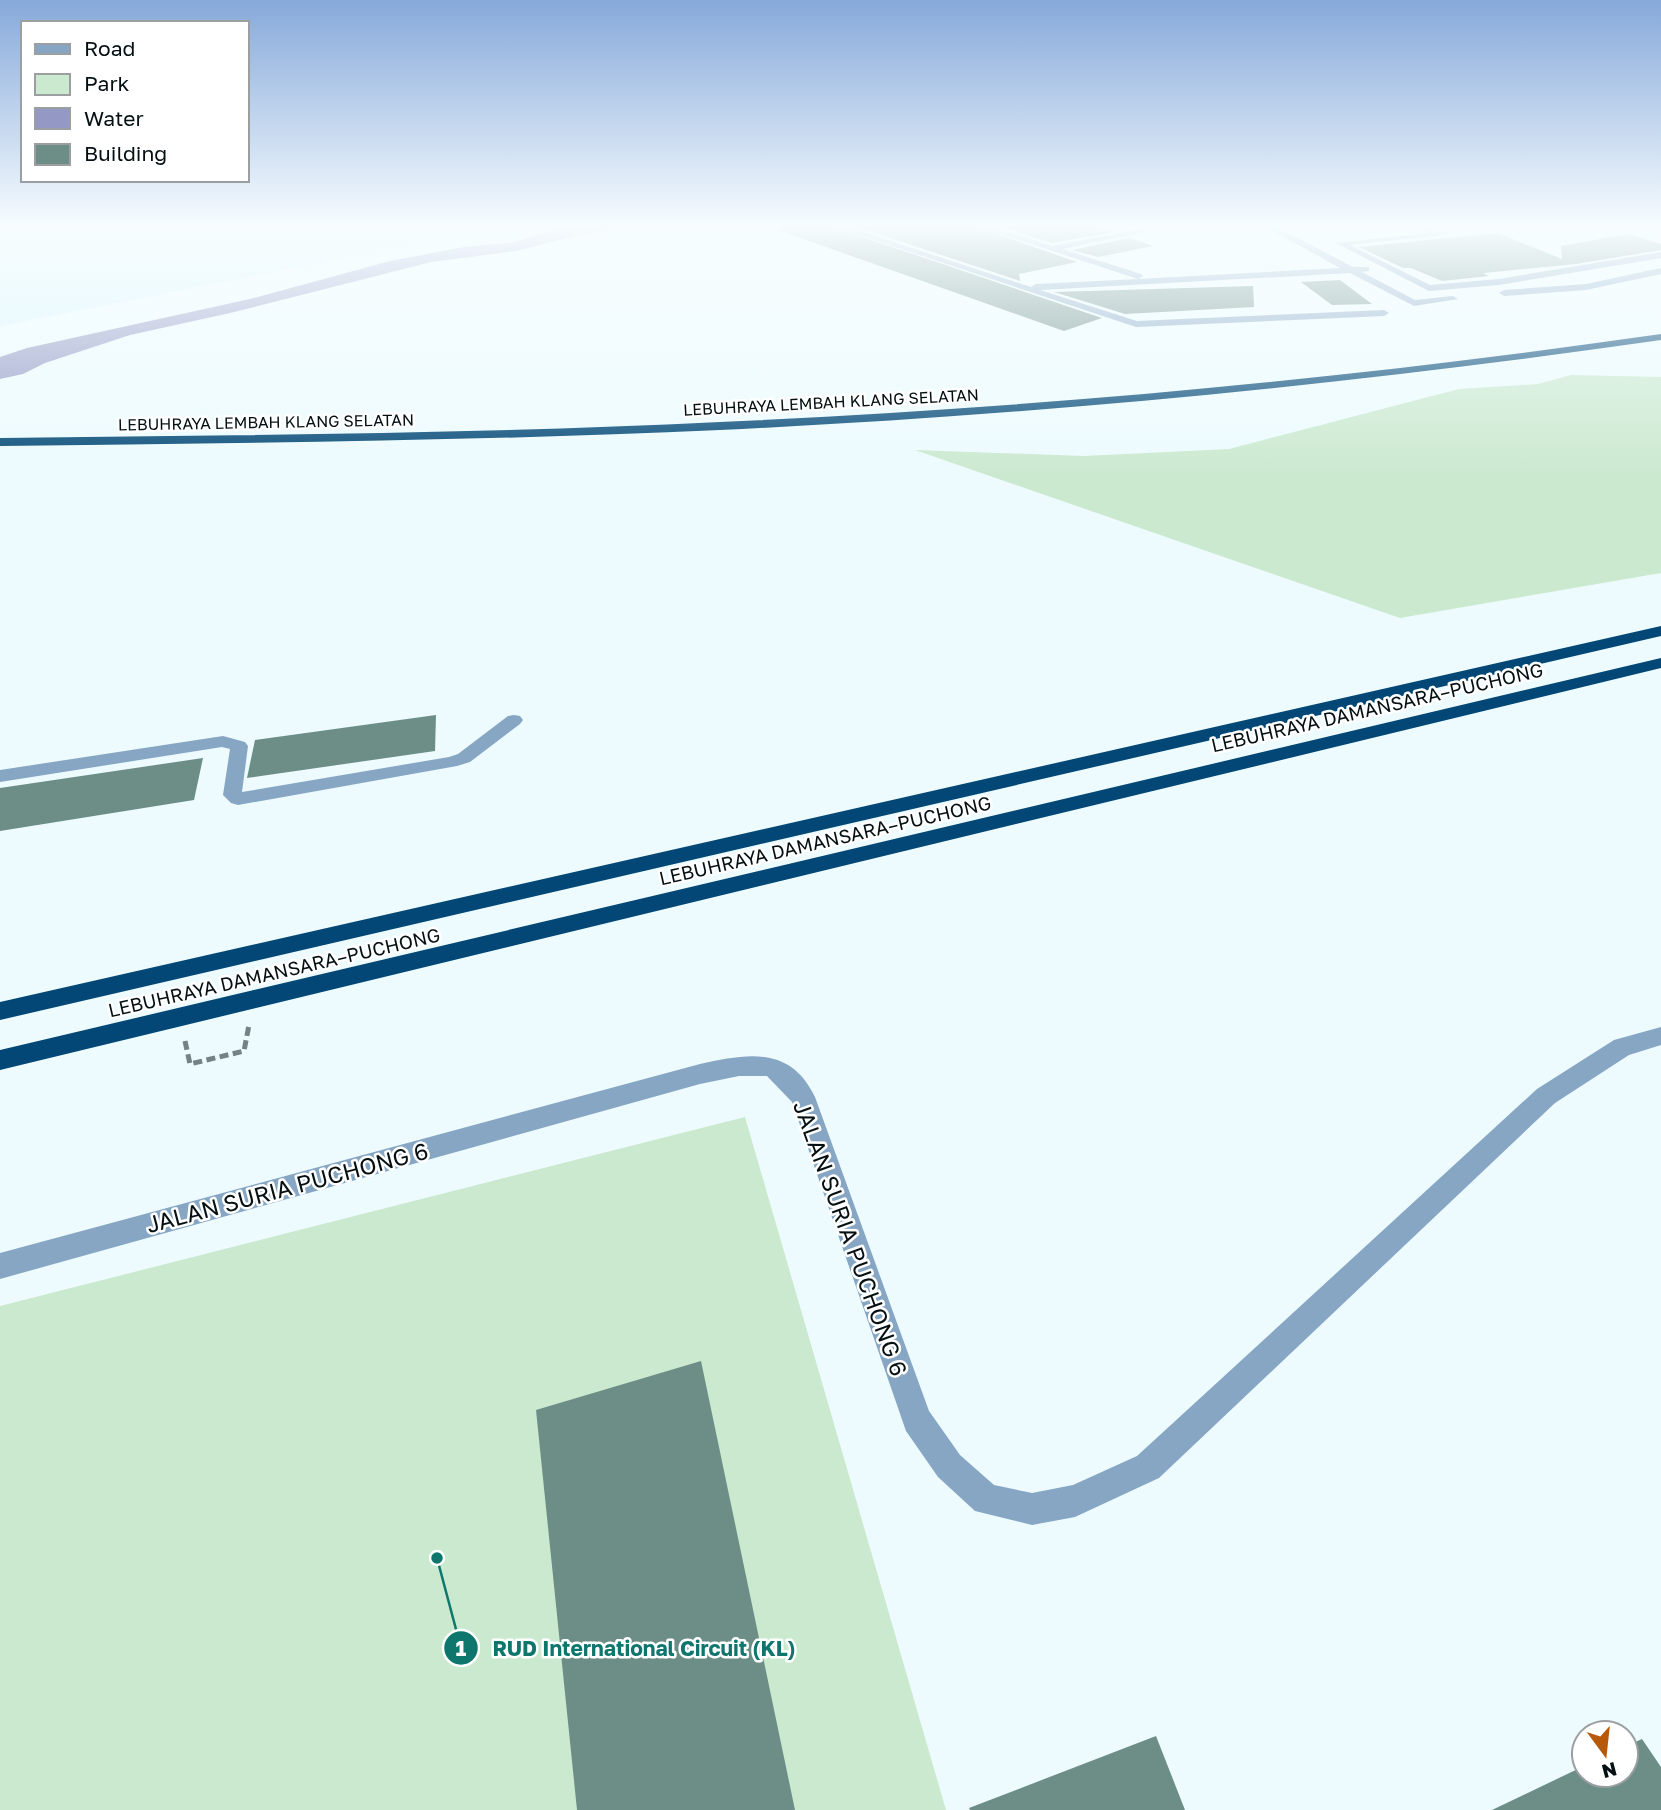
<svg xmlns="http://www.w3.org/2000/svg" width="1661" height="1810" viewBox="0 0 1661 1810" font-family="'Golos Text',sans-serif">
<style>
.built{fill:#daf5fb}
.green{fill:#cbe9cf}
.water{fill:#9399c4}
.building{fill:#6d8e87}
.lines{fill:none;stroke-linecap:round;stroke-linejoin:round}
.path{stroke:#758184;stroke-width:5;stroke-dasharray:9 4.5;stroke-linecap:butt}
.minor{fill:#86a6c3;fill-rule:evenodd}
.highway{fill:#024775;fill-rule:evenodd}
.labels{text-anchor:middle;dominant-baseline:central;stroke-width:5;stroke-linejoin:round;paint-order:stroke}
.far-street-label{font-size:16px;fill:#051013;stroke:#fff}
.street-label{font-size:19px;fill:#051013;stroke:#fff}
.near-street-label{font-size:23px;fill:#051013;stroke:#fff}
.leader{fill:none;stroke:#0f766e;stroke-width:2.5}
.callout-dot{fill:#0f766e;stroke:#fff;stroke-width:2.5}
.mark-label{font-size:21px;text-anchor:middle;font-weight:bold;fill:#fff}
.callout-label{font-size:21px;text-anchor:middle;font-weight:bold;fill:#0f766e;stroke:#fff;stroke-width:5;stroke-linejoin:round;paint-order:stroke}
</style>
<rect width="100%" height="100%" fill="#edfbfe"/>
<path class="built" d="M0 226H472L426 242 0 326Z"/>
<path class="green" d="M1571 375 1661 377V573L1400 618 915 450 1084 456 1229 449 1459 389 1538 384Z
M745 1117 946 1810H0V1306Z"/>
<path class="water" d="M565 226H614L602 232 574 236 516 251 431 262 230 313 130 335 45 363 23 374 0 379V357L27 348 250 299 390 261 464 247 514 242Z"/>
<path class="building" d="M778 226H830L1102 318 1064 331 778 230Z
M854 226H974L1077 262 1019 274 1020 281Z
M998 226H1098L1113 232 1052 243Z
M1498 233 1562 259 1561 246 1628 234 1661 244V250L1576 264 1483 273 1489 276 1442 281 1411 268H1403L1359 247Z
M1130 238 1153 246 1098 257 1072 250Z
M1340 280 1372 304 1332 305 1301 282Z
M1253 286 1254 307 1125 314 1054 292Z
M436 715 435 751 247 778 255 740Z
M203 758 194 800 0 831V788Z
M701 1361 795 1810H577L536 1410Z
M1156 1736 1185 1810H970L969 1808Z
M1642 1739 1661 1767V1810H1492L1584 1766V1775H1626V1746Z"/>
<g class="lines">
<path class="path" d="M185 1041 190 1064 244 1051 249 1025"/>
<path class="minor" d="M832 226H845L1031 287 1036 284 1138 279 976 226H989L1052 246 1152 227 1149 231 1062 249 1141 274 1143 276 1138 279 1340 268 1264 226H1275L1353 267H1369V271L1362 272 1415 300 1453 296 1458 299 1414 306 1350 273 1040 290 1137 321 1384 310 1389 313 1384 316 1136 327Z
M1417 226H1428L1443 235 1350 245 1430 285 1499 279 1661 252V258L1499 285 1429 291 1336 243 1429 233Z
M1661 268V274L1586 290 1504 296 1499 293 1504 290 1586 284Z
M514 715 520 716 523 720 520 724 470 762 457 766 238 805 231 803 223 795 230 749 222 747 0 782V770L223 736 245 742 248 746 242 792 449 757 458 754 508 716Z
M1661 1027V1045L1629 1055 1555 1103 1159 1478 1075 1517 1032 1525 975 1511 938 1477 906 1431 792 1102 767 1076H739L700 1084 0 1279V1253L700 1064C747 1054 790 1045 815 1097L929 1411 960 1455 994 1485 1032 1493 1073 1485 1137 1456 1537 1089 1614 1040Z"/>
<path class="highway" d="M1661 334V340C1349 385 1034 415 720 430 480 441 240 443 0 446V438C240 435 480 434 720 422 1034 408 1349 379 1661 334Z
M1661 626V636L0 1020V1002Z
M1661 658V668L0 1070V1050Z"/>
</g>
<linearGradient id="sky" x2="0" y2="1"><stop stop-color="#86a9da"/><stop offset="0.47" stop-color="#f7fdff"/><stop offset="1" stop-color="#f7fdff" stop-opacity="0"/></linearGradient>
<rect width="1661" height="480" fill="url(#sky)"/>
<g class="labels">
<g class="far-street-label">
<text transform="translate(831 402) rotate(-3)">LEBUHRAYA LEMBAH KLANG SELATAN</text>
<text transform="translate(266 422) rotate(-1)">LEBUHRAYA LEMBAH KLANG SELATAN</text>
</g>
<g class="street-label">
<text transform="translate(1377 707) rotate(-13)">LEBUHRAYA DAMANSARA–PUCHONG</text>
<text transform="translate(825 840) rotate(-13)">LEBUHRAYA DAMANSARA–PUCHONG</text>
<text transform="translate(274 972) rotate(-13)">LEBUHRAYA DAMANSARA–PUCHONG</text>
</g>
<g class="near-street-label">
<text transform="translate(287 1187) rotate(-15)">JALAN SURIA PUCHONG 6</text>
<text transform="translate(851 1238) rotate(70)">JALAN SURIA PUCHONG 6</text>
</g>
</g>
<path class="leader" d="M437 1558L461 1648"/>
<g class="callout-dot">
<circle cx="437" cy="1558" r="7"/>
<circle cx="461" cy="1648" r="18"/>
</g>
<g class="mark-label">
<text x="461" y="1656">1</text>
</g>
<g class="callout-label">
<text x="644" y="1656">RUD International Circuit (KL)</text>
</g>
<rect x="21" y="21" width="228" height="161" fill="#ffffff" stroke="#9b9fa1" stroke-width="2"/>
<rect x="35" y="44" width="35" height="10" fill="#86a6c3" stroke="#9b9fa1" stroke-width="2"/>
<text x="84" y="56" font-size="21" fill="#051013">Road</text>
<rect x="35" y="74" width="35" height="21" fill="#cbe9cf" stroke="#9b9fa1" stroke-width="2"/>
<text x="84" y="91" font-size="21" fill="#051013">Park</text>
<rect x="35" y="108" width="35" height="21" fill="#9399c4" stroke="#9b9fa1" stroke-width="2"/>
<text x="84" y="126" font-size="21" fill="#051013">Water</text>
<rect x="35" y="144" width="35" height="21" fill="#6d8e87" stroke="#9b9fa1" stroke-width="2"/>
<text x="84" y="161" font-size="21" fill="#051013">Building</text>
<g transform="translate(1605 1754) rotate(165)"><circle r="33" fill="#ffffff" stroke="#9b9fa1" stroke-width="2"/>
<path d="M0-5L12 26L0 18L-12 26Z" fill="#b75908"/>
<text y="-10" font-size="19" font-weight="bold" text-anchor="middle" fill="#051013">N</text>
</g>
</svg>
